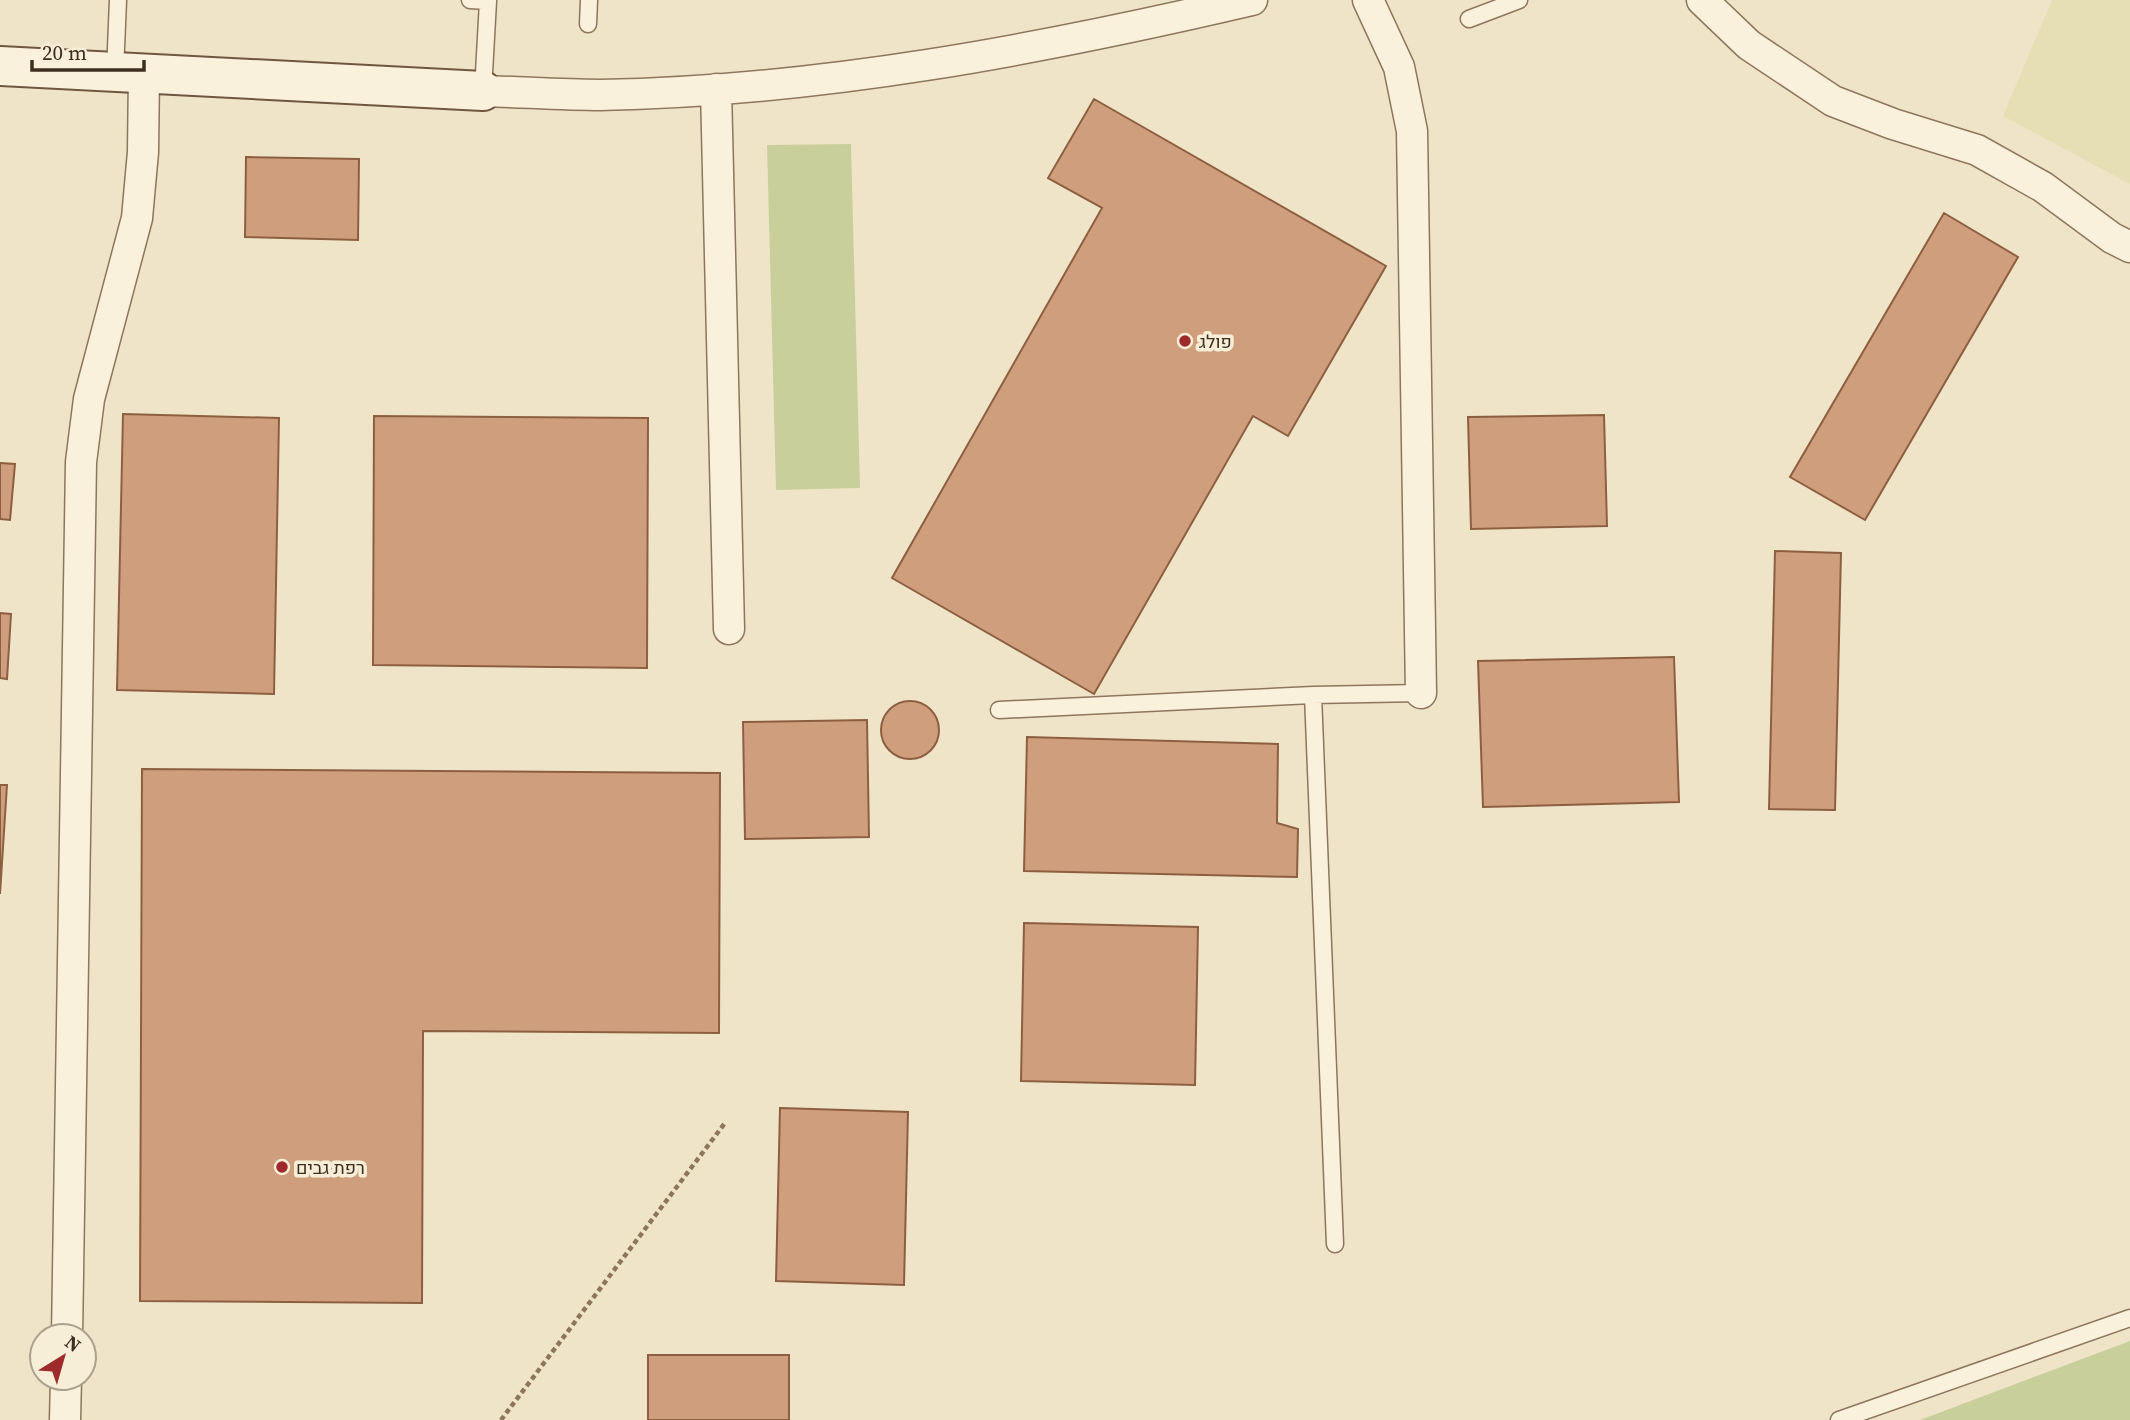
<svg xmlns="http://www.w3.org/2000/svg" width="2130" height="1420" viewBox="0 0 2130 1420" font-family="'Source Serif 4',Heebo,serif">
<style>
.farmland{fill:#e6deb5}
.green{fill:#c9cf9b}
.building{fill:#cf9f7d;stroke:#8d5f41;stroke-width:2}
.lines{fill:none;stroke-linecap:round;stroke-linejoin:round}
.lane-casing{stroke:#8d765c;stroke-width:19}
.street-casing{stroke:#8d765c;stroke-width:33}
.secondary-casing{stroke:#6f573f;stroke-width:42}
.path{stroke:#8d765c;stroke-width:4.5;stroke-dasharray:5 3.5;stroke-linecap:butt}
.lane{stroke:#faf1dc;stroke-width:16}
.street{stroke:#faf1dc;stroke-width:30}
.secondary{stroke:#faf1dc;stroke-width:38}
.poi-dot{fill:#9e2a2b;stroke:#f7eed8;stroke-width:2.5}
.labels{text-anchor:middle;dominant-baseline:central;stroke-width:7;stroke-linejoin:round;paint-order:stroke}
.poi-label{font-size:18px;fill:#3d2e20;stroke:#f7eed8;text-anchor:start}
</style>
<rect width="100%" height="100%" fill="#f0e4c8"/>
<path class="farmland" d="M2052 0H2130V184L2003 116Z"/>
<path class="green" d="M851 144 860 488 776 490 767 145Z
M2130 1341V1420H1920Z"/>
<path class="building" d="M1094 99 1386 266 1288 436 1253 416 1094 694 892 578 1102 208 1048 178Z
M246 157 359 159 358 240 245 237Z
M1944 213 2018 257 1865 520 1790 477Z
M123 414 279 418 274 694 117 690Z
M1604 415 1607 526 1471 529 1468 417Z
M374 416 648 418 647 668 373 665Z
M0 463 15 464 10 520 0 519Z
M1775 551 1841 553 1835 810 1769 809Z
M0 613 11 614 7 679 0 678Z
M1674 657 1679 802 1483 807 1478 661Z
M881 730a29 29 0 1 1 58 0a29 29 0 1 1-58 0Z
M867 720 869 837 745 839 743 722Z
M1027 737 1278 744 1277 823 1298 829 1297 877 1024 871Z
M142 769 720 773 719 1033 423 1031 422 1303 140 1301Z
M0 785H7L0 894Z
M1024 923 1198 927 1195 1085 1021 1081Z
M780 1108 908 1112 904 1285 776 1281Z
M648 1355H789V1420H648Z"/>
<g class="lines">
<defs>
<path id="lane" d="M470 0 488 1 483 91
M1469 19 1519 0
M588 24 589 0
M115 72 118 0
M1313 695 1421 693
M999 710 1313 695 1335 1244
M1839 1420 2130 1318"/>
<path id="street" d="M1368 0 1399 67 1412 131 1421 693
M1702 0 1749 45 1833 101 1893 124 1977 150 2043 187 2112 238 2130 247
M716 89 729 629
M483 91C522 92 562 95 600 95 820 91 1038 50 1252 0
M67 1336 81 462 89 399 137 218 143 152 144 74
M65 1420 66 1378"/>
<path id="secondary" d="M0 66 483 91"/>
</defs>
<use href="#lane" class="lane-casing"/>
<use href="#street" class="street-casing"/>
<use href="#secondary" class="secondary-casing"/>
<path class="path" d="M501 1420 725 1123"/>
<use href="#lane" class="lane"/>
<use href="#street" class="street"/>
<use href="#secondary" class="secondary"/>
</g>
<g class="poi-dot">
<circle cx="1185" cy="341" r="7"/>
<circle cx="282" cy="1167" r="7"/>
</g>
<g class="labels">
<g class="poi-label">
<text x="1199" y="341">פולג</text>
<text x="296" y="1167">רפת גבים</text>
</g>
</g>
<g transform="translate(63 1357) rotate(37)"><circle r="33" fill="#f7eed8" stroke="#ada18e" stroke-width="2"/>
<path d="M0-5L12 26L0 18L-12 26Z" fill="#9e2a2b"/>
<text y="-10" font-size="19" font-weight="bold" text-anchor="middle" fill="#3d2e20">N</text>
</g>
<path d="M32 60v10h112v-10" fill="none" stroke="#3d2e20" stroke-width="3.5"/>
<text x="42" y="60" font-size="21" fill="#3d2e20" stroke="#f7eed8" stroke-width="5" paint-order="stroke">20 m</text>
</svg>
